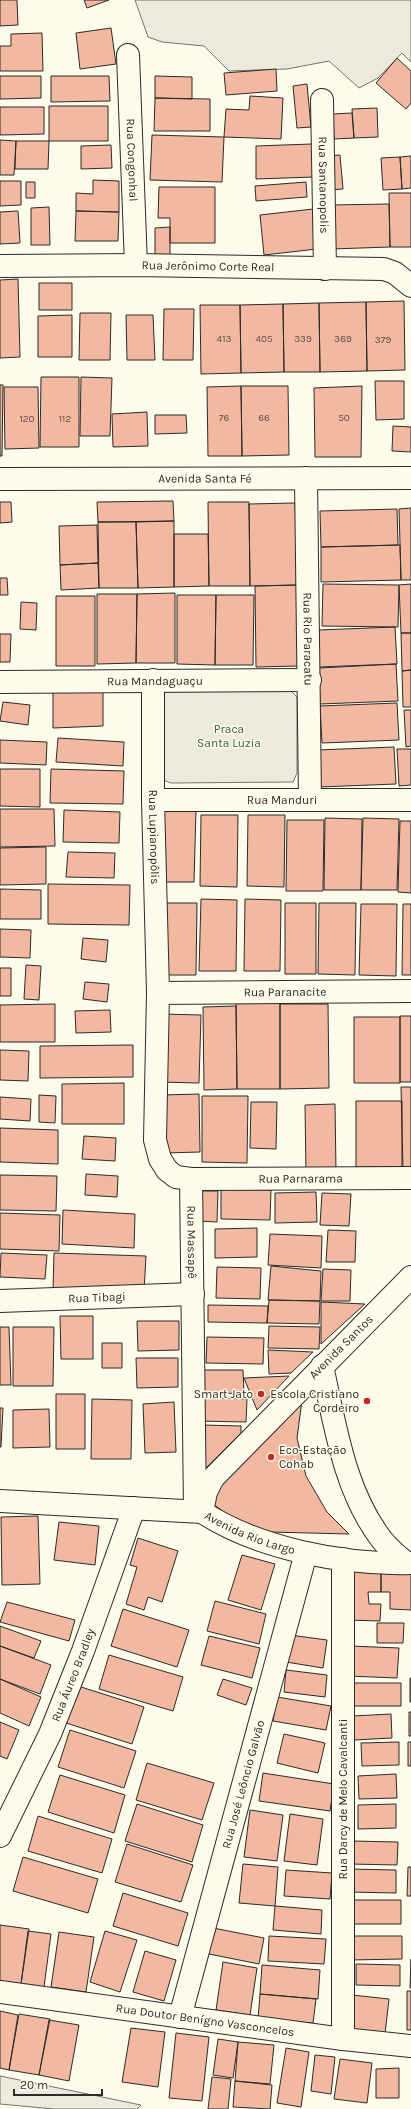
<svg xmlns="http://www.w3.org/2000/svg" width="411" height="2109" viewBox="0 0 411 2109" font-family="Karla,sans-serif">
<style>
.green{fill:#ecebdb;stroke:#74746e}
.building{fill:#f2b8a0;stroke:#2b2b2b}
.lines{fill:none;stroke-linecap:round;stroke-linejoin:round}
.street-casing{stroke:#2b2b2b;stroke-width:24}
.secondary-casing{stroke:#2b2b2b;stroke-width:24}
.street{stroke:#fdfbea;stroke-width:22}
.secondary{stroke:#fdfbea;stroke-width:22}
.poi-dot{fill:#c62828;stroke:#fdfbea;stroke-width:1.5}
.labels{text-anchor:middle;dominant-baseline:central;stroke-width:3;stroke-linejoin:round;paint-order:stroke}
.number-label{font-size:10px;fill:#5d4e48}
.street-label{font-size:12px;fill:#2b2b2b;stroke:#fdfbea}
.park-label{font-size:12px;fill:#34623c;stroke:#fdfbea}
.poi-label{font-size:12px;fill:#2b2b2b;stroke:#fdfbea;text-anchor:end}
</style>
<rect width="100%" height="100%" fill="#fdfbea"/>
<path class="green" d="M135 0H411V62L402 53 378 78 359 88 329 61 287 69 229 71 204 46 162 42 148 37Z
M171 690 291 691 297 697V773L293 782 171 783 163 780 162 694Z
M0 2076 141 2105 137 2109H54L0 2104Z"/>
<path class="building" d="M0 0H17L18 25 0 26Z
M84 0H109L87 8Z
M111 28 116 64 80 69 76 33Z
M42 33 43 71H0V46H11V34Z
M397 58 411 71V103L406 109 376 83Z
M276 69 277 91 226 95 224 73Z
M0 76H41V98L0 99Z
M51 76H109L110 101 51 102Z
M155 76 192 77V99L155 98Z
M307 84 311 127 297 128 293 86Z
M250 96 283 98 281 139 224 137 226 109 249 110Z
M155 98 210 99V131H154Z
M49 106H108V141H49Z
M0 107H44V134L0 135Z
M377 108 378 137 354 138 352 109Z
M352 113 354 138 334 139 333 114Z
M152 135 224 137 222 182 150 180Z
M0 140 16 141 14 175H0Z
M16 141H49L48 169H15Z
M312 144 313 177 256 179V146Z
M111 145 112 168 81 169V146Z
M340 155 343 189 330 190 327 156Z
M411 156V188L402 189 400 157Z
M400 157 402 189 383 190 381 158Z
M93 180 119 181V212L76 211V193L93 194Z
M0 181H21V205L0 206Z
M26 182H35V198H26Z
M306 182 307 197 256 201 255 186Z
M159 187H215V243H170V218H158Z
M389 193H411V247H390Z
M389 204 390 247 331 249 329 205Z
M49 207 50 245H31V208Z
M313 209 317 249 264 255 260 215Z
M18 211 20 243 0 244V212Z
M76 211 119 212 118 241H75Z
M170 227V256L155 255V228Z
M18 279 20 357 0 358V280Z
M39 283H72V310H39Z
M404 301 405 370 367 371 366 302Z
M366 302 367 371 320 372 319 303Z
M319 303 320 372H284L283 304Z
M283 304 284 372 241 373 240 305Z
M200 305H240L241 373 201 374Z
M164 309H194L193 360H163Z
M80 313H111L110 360H79Z
M72 315V357H38V316Z
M126 315H153L155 360H127Z
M41 377H79V447H40Z
M81 377 112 378 110 436H80Z
M375 381H404V419L376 420Z
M0 385H3L2 456H0Z
M241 386H288L289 455 242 456Z
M241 386 242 456H208L207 387Z
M362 386 361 457H315L314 388Z
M4 387H38L39 448 5 449Z
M147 412 148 446 113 447 112 414Z
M155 415H186L187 433 155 434Z
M393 426 411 427V452L392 451Z
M173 501 174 521 98 522 97 502Z
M0 502H11L12 522 0 523Z
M208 502H249L250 586H209Z
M295 503 298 585 250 586 249 504Z
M411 508V580H401L399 509Z
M397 509 398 545 321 547 320 511Z
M174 521V587L138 588 136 522Z
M98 522H136L138 588H99Z
M97 525 98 563 60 565 59 526Z
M174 534H208L209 586 174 587Z
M400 545 401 580 321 582V547Z
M98 563 99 588 61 590 60 565Z
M0 578H7L8 595H0Z
M323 584 399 585 398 627 322 626Z
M411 584V633H401L399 585Z
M298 585V666L256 667 255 586Z
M175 593V663H136L137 594Z
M97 594H137L136 663 97 664Z
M177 595H216L215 665 177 664Z
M216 595H254L253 665H215Z
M56 596H95V666H56Z
M21 602 37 603 36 630 20 629Z
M395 627 397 664 319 667 318 630Z
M401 633H411V670L402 671Z
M0 634H11L10 662H0Z
M396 664 398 701 320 704 319 668Z
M411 670V707H403L402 671Z
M103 688V726L53 728V689Z
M3 702 30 705 28 725 0 721Z
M397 703 399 740 322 743 320 706Z
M404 710H411V746L406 747Z
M58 738 124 742 123 766 56 762Z
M0 740 47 742 46 765 0 763Z
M394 747 396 784 319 787 317 750Z
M397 749H411V785L399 786Z
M0 769H40V807L0 806Z
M51 769 124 771 123 804 50 803Z
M0 809H54L55 846 0 847Z
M64 810 120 812 119 843 63 842Z
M159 810H196L194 882H158Z
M201 815H238L237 887 200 886Z
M248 815H285L284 887 247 886Z
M325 818 362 819 361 890H324Z
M363 818 399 819 397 890H361Z
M287 820H324L323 891H286Z
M400 821H411V893L398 892Z
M46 847V884L0 885V848Z
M68 852 115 853 114 878 66 877Z
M48 884 130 885 129 925 48 924Z
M0 889 41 890V919H0Z
M201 899 237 900 236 971H199Z
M245 899 281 900 280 971H244Z
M161 903H197L196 975H160Z
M285 903H316V974H285Z
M319 903H356L355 975 318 974Z
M361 904H397L396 976 359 975Z
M403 904H411V975H402Z
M0 929 31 930 30 958 0 957Z
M83 938 108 940 106 962 81 959Z
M26 965 41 966 39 1000 24 999Z
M0 968H11V996H0Z
M85 982 109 984 107 1002 83 999Z
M280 998V1089H237L236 999Z
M55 1004V1042H0V1005Z
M280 1004H328L329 1088 280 1089Z
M236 1006 237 1089 204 1090 203 1007Z
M110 1010 111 1032 76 1033 75 1011Z
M162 1014 201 1015 199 1083 159 1082Z
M400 1016H411V1082H400Z
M354 1017H400V1083H354Z
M133 1045V1077L40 1078V1046Z
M0 1050 29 1051 28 1081 0 1080Z
M124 1083V1124H62V1084Z
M401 1087H411V1170H403Z
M199 1094 200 1152 163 1153 162 1095Z
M39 1095 56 1096 55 1123 39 1122Z
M202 1096H248L247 1163 202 1162Z
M0 1097 31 1099 30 1121 0 1119Z
M356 1101H402V1167H356Z
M251 1102H277L276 1149 250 1148Z
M335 1104 336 1172H306L305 1105Z
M0 1128 58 1130V1164L0 1162Z
M84 1136 116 1138 115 1161 82 1159Z
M86 1174 118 1176 117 1197 85 1195Z
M0 1175 57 1176 56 1211 0 1210Z
M221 1189 271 1190 270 1220 221 1219Z
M199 1191H218L217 1222 198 1221Z
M316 1192 317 1222 275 1223V1193Z
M322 1193 351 1194 349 1226 320 1225Z
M63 1210 135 1214 134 1248 62 1244Z
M0 1213 60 1215 59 1251 0 1249Z
M257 1228V1257L215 1258V1229Z
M328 1230 356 1231 355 1262H326Z
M270 1234 322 1236 321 1268 268 1265Z
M1 1253 47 1255 45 1279 0 1277Z
M54 1253 146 1256 144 1292 53 1289Z
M271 1266 321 1271 320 1301 268 1300Z
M217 1267 261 1268 260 1299 216 1298Z
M323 1269 351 1270 350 1301H321Z
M269 1300 320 1301 319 1324 267 1323Z
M321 1302 365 1304 321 1344Z
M208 1305 268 1306 267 1323 208 1322Z
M60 1316H93V1359H61Z
M137 1321H179V1350L138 1351Z
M269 1326 320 1327 319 1349 268 1348Z
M0 1327H9L11 1385H0Z
M13 1327H54L53 1386H13Z
M207 1337 264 1338 263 1364 206 1363Z
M102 1343H122V1368H102Z
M268 1350 313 1352 291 1373 269 1374Z
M136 1358H178V1387L137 1388Z
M199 1370H243L244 1393 199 1394Z
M289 1376 257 1410 244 1378Z
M303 1393 297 1438 306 1476 327 1512 349 1534 269 1532 233 1518 214 1505 220 1478Z
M56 1394H85V1449H56Z
M197 1397 247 1399 246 1422 197 1421Z
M92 1399 132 1400 131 1459H91Z
M174 1402 176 1452 145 1453 143 1404Z
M0 1408H3L1 1447H0Z
M49 1409 50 1447 13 1448V1410Z
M202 1425 241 1426V1433L207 1467H201Z
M38 1516 40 1584 2 1585 1 1517Z
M59 1522 99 1526 95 1565 54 1560Z
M138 1538 178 1551 162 1602 148 1597 144 1610 126 1604 137 1567 130 1565Z
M242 1555 275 1564 261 1610 228 1600Z
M347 1571H381V1592H368L369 1604H381L380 1621 346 1620Z
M381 1571H411V1610L390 1609V1592H381Z
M215 1601 266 1614 259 1644 207 1631Z
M7 1602 75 1620 69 1641 0 1622Z
M123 1609 189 1630 177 1667 111 1646Z
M377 1623H404L403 1643H377Z
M0 1626 41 1641 34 1658 0 1646Z
M290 1635 327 1640 323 1668 286 1662Z
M209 1636 260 1648 252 1678 201 1665Z
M0 1646 51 1665 40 1694 0 1679Z
M350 1646 399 1648 397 1678 348 1676Z
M109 1655 183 1677 173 1711 99 1689Z
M286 1670 327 1675 325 1697 284 1692Z
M410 1678H411V1702H410Z
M0 1679 41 1697 29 1726 0 1713Z
M223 1679 252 1688 246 1705 217 1695Z
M350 1683H401V1706H349Z
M78 1686 144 1707 132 1744 66 1723Z
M277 1697 331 1706 326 1730 273 1721Z
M409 1712H411V1736H409Z
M391 1714 392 1738 354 1740 353 1716Z
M0 1722 19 1730 7 1759 0 1756Z
M70 1730 136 1751 124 1788 58 1767Z
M284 1734 325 1743 318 1773 277 1763Z
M399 1742V1765L362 1766 361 1743Z
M408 1742H411V1766H408Z
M147 1763 214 1783 202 1820 136 1800Z
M263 1773 334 1784 330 1811 259 1801Z
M396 1774 397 1798 359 1799 358 1776Z
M60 1775 125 1795 114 1833 48 1812Z
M137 1804 203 1825 192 1862 125 1841Z
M396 1804V1828L358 1829V1805Z
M250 1810 283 1815 277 1861 244 1857Z
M290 1814 323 1819 317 1865 284 1861Z
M38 1816 112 1839 102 1873 28 1851Z
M351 1841 398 1842 397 1865 350 1864Z
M127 1844 193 1865 181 1902 115 1882Z
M23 1857 98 1879 88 1913 13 1891Z
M243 1864 278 1867 275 1906 239 1903Z
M408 1867H411V1896H407Z
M349 1869 396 1870V1893L348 1892Z
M286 1870 332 1873 330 1899 284 1896Z
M123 1893 188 1913 178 1946 113 1926Z
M350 1900H401V1924H350Z
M275 1906 322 1910 321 1934 273 1930Z
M0 1925 29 1929 21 1984 0 1981Z
M208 1927 264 1938 259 1964 204 1953Z
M28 1931 51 1934 44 1987 21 1984Z
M105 1931 137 1940 120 1992 90 1982Z
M59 1932 94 1937 86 1992 51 1987Z
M269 1936 326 1939 324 1964 268 1961Z
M350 1936H402V1959L350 1960Z
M145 1951 176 1960 164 2001 133 1992Z
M411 1959V1988H410Z
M223 1962 257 1968 250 2015 216 2010Z
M356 1964 400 1965V1986L356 1985Z
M262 1965 320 1970 318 1999 260 1994Z
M407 1991H411V2030H407Z
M260 1994 316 1999 313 2023 258 2019Z
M352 1995 389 1999 385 2034 349 2030Z
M0 2011 18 2015 9 2070 0 2068Z
M19 2014 50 2019 39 2075 9 2070Z
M49 2020 79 2025 69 2081 39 2075Z
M131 2028 165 2032 158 2087 122 2082Z
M176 2033 209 2037 202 2101 169 2098Z
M218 2039 238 2042 233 2078 213 2075Z
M238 2042 274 2045 270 2084 235 2081Z
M286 2048 309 2052 301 2107 277 2103Z
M315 2055 335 2057 331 2094 311 2091Z
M340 2059 372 2063 367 2103 334 2099Z
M399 2068V2098H376V2069Z
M212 2077 231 2079 228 2109H208Z
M235 2081 272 2085 270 2109 233 2107Z"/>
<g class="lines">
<defs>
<g id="street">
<path id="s1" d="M128 55 136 265"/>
<path id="s2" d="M322 100 325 269"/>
<path id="s3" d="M0 266 136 265 384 269 395 273 411 286"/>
<path id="s4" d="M306 478 310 800"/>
<path id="s5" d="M153 680V800L158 993 155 1140 160 1159 167 1170 176 1177 191 1179 411 1178"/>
<path id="s6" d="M0 682 310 680"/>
<path id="s7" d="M153 800H411"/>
<path id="s8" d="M158 993 411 991"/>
<path id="s9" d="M191 1179 195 1511"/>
<path id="s10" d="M0 1301 193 1294"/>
<path d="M0 1501 202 1512"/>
<path id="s11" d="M0 1836 50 1734 83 1651 134 1508"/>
<path id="s12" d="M180 2017 306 1553"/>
<path d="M343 2039V1559"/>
</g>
<g id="secondary">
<path id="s13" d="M0 479 411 478"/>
<path id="s14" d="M411 1277 213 1478 206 1492 202 1512C259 1549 343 1565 411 1563"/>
<path d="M322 1366C335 1424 344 1491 382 1540 389 1549 398 1556 406 1563"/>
<path id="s15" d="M0 1992 343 2039 411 2046"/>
</g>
</defs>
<use href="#street" class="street-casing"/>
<use href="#secondary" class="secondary-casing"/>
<use href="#street" class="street"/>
<use href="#secondary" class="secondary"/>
</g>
<g class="poi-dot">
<circle cx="261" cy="1394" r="4"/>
<circle cx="367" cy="1401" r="4"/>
<circle cx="271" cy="1457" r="4"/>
</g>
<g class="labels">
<g class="number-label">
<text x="224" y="339">413</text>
<text x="264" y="339">405</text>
<text x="303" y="339">339</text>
<text x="343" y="339">389</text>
<text x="383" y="340">379</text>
<text x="224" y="418">76</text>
<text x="264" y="418">66</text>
<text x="344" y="418">50</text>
<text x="27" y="419">120</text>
<text x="65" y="419">112</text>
</g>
<g class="street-label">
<text stroke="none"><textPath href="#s1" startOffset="105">Rua Congonhal</textPath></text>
<text stroke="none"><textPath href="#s2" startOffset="85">Rua Santanopolis</textPath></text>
<text stroke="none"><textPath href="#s3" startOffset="208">Rua Jerônimo Corte Real</textPath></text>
<text stroke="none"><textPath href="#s13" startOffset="205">Avenida Santa Fé</textPath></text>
<text stroke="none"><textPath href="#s4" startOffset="161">Rua Rio Paracatu</textPath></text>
<text stroke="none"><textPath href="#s6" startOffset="155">Rua Mandaguaçu</textPath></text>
<text stroke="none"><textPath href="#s7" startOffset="129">Rua Manduri</textPath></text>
<text stroke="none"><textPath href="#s5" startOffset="157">Rua Lupianopôlis</textPath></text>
<text stroke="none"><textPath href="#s8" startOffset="127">Rua Paranacite</textPath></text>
<text stroke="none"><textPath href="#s5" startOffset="629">Rua Parnarama</textPath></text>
<text stroke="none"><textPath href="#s9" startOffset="63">Rua Massapê</textPath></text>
<text stroke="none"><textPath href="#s10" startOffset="97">Rua Tibagi</textPath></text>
<text transform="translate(341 1347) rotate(-45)">Avenida Santos</text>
<text stroke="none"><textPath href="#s14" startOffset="371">Avenida Rio Largo</textPath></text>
<text stroke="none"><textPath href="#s11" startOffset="177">Rua Áureo Bradley</textPath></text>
<text stroke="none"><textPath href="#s12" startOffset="241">Rua José Leôncio Galvão</textPath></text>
<text transform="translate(343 1799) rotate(-90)">Rua Darcy de Melo Cavalcanti</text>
<text stroke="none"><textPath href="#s15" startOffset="207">Rua Doutor Benígno Vasconcelos</textPath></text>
</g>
<g class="park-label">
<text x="229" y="729">Praca<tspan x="229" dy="14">Santa Luzia</tspan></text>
</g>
<g class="poi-label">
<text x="253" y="1394">Smart Jato</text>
<text x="359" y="1394">Escola Cristiano<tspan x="359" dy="14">Cordeiro</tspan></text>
<text x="279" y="1450" text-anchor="start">Eco-Estação<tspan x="279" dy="14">Cohab</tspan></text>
</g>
</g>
<path d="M14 2089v6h88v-6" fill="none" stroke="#2b2b2b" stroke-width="2"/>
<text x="20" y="2089" font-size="12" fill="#2b2b2b" stroke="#fdfbea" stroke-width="3" paint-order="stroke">20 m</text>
</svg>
